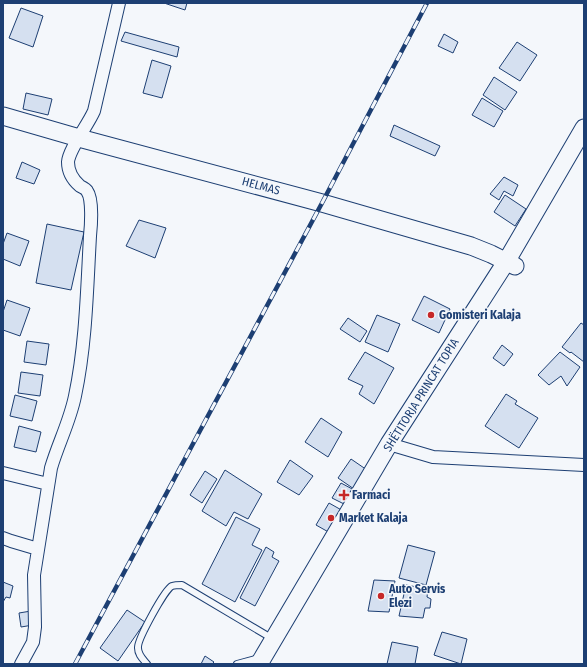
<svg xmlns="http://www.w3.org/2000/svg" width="587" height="667" viewBox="0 0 587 667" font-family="'Fira Sans Condensed',sans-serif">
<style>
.building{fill:#d5e0f0;stroke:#1d3f73}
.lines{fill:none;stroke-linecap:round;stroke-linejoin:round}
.lane-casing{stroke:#1d3f73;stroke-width:8}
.street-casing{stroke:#1d3f73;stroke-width:14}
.secondary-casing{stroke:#1d3f73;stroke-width:19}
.lane{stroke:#f4f7fb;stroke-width:6}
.street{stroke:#f4f7fb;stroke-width:12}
.secondary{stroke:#f4f7fb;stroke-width:17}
.rail-casing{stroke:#1d3f73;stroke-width:4.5}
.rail{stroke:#f4f7fb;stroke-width:3;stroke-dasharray:9;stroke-linecap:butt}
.poi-dot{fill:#c62828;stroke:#f4f7fb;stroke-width:1.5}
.labels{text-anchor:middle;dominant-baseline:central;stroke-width:3;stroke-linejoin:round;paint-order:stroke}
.street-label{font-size:12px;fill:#1d3f73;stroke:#f4f7fb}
.poi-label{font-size:12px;font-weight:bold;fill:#1d3f73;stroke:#f4f7fb;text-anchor:start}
</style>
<rect width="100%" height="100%" fill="#f4f7fb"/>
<path class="building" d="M164 3H187L185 10Z
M21 8 43 16 33 47 9 38Z
M125 32 179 47 177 57 121 41Z
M444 34 458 42 453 53 438 46Z
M517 42 537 55 520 81 499 68Z
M152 60 171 66 162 98 143 93Z
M494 77 517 92 505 110 483 95Z
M26 93 52 99 48 115 23 109Z
M482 98 503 111 494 127 472 115Z
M394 125 440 146 435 156 390 136Z
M22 162 40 170 34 184 16 178Z
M504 177 518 185 513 196 504 191 499 200 490 194Z
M505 195 526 209 515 226 494 212Z
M139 220 166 228 155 258 126 246Z
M47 224 84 232 71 290 36 283Z
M7 233 29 241 20 266 3 259V244Z
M424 296 450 309 439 333 412 320Z
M7 300 30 308 20 336 3 330V312Z
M377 315 400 324 388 352 365 342Z
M348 318 367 331 360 342 340 329Z
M581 323 584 325V362L571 352 570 353 562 347Z
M27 341 49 344 46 365 24 362Z
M502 345 513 354 504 366 493 358Z
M365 352 394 368 374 404 359 394 363 386 348 379Z
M560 352 580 367 567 386 561 376 549 385 538 375Z
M21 372 43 375 40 396 18 393Z
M506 394 517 401 515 404 538 418 519 448 485 426Z
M15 395 37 401 32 421 10 416Z
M321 418 342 432 328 457 305 442Z
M19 426 41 432 36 452 14 447Z
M351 459 367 470 354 489 338 478Z
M290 460 313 476 299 495 277 482Z
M225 470 262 494 248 519 234 512 226 526 202 511Z
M205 471 217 479 202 503 190 495Z
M341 483 356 491 348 506 332 498Z
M329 503 345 512 332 534 316 525Z
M236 517 260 529 252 545 262 550 235 602 202 584Z
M408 545 435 552 426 585 399 578Z
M266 547 274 552 272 557 279 561 255 606 240 598Z
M374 580 395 581 389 612 368 611Z
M3 582 13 586 10 598 6 597 3 602Z
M406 585 428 589 427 597 431 599 430 608H425L423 618 399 616Z
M127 610 145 622 118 661 100 648Z
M31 611 33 625 21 627 19 613Z
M442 632 467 639 461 664 434 655Z
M392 642 418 647 415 664H387Z
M205 656 214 662 212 664H201Z"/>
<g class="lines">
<defs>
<path id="lane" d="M147 664C143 659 138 655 138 648 137 640 165 589 172 586 175 585 179 585 182 585L273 639
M237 664 259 658"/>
<path id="street" d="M389 444 433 457 584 465
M3 473 48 484
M3 538 11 541 38 549
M21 664 33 642 35 627 34 575 51 468C58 444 70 421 75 396 86 344 87 289 90 236 91 226 93 199 87 191 86 189 82 187 80 186 73 180 68 172 68 162 69 149 88 125 94 111L119 3"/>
<path id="secondary" d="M3 116 79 138 322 203 471 246 491 254 515 266
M259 664 389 444 506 262 584 128"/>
</defs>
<use href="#lane" class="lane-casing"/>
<use href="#street" class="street-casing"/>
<use href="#secondary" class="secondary-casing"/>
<use href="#lane" class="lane"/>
<use href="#street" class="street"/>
<use href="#secondary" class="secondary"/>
<defs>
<path id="rail" d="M75 664 322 203 427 3"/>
</defs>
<use href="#rail" class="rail-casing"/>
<use href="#rail" class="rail"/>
</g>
<g class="poi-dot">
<circle cx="431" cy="315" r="4"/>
<path d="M342 489h4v4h4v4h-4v4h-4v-4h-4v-4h4z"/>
<circle cx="331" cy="518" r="4"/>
<circle cx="381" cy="596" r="4"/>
</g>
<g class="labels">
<g class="street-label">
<text transform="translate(261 186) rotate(15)">HELMAS</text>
<text transform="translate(421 395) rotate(-58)">SHËTITORJA PRINCAT TOPIA</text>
</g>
<g class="poi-label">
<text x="439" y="315">Gomisteri Kalaja</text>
<text x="352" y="495">Farmaci</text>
<text x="339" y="518">Market Kalaja</text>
<text x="389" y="589">Auto Servis<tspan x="389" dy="14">Elezi</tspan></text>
</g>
</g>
<rect width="587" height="667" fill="none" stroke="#1d3f73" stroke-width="8"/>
</svg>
